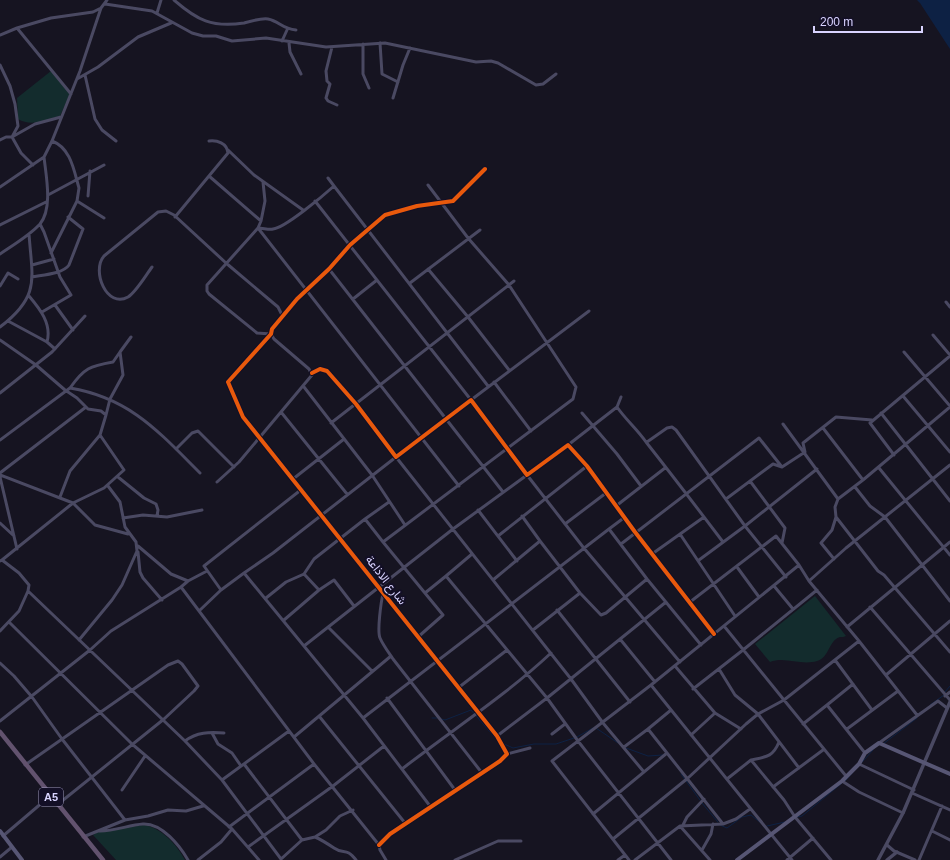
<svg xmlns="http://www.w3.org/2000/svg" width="950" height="860" viewBox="0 0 950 860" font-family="Helvetica,Vazirmatn,sans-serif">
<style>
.green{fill:#132c2d}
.water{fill:#0d2144}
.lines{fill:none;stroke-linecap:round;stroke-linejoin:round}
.stream{stroke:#0d2144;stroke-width:1}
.minor{stroke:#4a4962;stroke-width:3}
.tertiary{stroke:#4a4962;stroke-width:3.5}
.secondary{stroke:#575674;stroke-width:4}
.trunk{stroke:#62526e;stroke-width:4.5}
.cycleway-casing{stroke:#130f26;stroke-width:6}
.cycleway{stroke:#e8590c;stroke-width:4}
.labels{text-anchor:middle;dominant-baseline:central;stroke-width:4;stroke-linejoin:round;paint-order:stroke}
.shield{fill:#130f26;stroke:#9e99be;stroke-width:1}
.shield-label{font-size:11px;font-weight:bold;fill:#d9d4ff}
.street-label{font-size:12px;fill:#d9d4ff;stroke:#130f26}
</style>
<rect width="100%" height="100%" fill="#161421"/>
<path class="green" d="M51 71 70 94 60 116C46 120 31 127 18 119L17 98Z
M815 596 846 636C844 637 842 637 840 637 829 640 829 658 817 661 801 666 785 656 770 662L755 644Z
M144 825C162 828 177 845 185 860H116L93 835 98 832Z"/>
<path class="water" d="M917 0H950V49L920 3Z"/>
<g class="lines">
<path class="stream" d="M945 692 950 686
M930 705 944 695
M432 718H437
M441 719 445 720 471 710 497 740
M596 728 618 743
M577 737 593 728
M502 743 513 748 534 744H556L574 738
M883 744 917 718
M626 748 648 756 663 755
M681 774 700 800
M845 781 873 750
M702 803 718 822
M797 817 802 816 842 783
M720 825 727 828 742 817 751 815 761 823
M767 826 785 822"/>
<path class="minor" d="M174 0C197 20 212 28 244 23 251 21 261 18 268 19 279 21 282 29 296 30
M105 4 152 11 192 33 203 36H216L232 41 266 38 326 47 385 43 476 62 491 61 498 63 536 85 543 84 556 74
M157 13 161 0
M17 28 71 94
M0 35 17 28 51 18 93 12 101 8 107 0
M282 41 287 30
M289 43 290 52 301 74
M380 43 382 74 398 82
M363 44V74L369 88
M332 47 326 71 327 81 330 84 326 98 328 101 337 105
M0 65 10 86 15 104 18 126 12 137 21 153 33 165
M85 75 95 119 102 130 116 141
M77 79 98 67 138 37 171 23
M393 98 403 65 410 48
M0 140 6 137H12L35 124 61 117
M228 150 254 175 303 210
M209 176 261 221 258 228 459 486
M334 186 488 386
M0 187 44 157 52 141 80 71 101 8
M48 195 104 165
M88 196 90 171
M77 201 104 218
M315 201 471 400 589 311
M175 217 228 153C227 143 217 140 209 141
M261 221 265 201 263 182
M40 224 44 232 60 277 71 295 42 312
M0 225 46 202
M51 253 77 201 79 188C74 171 71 148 52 141
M0 254C13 245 29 236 40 224 53 208 46 176 44 157
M32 265 54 259
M152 267C146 275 136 292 128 297 107 309 91 271 104 256L158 212 166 211 174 215 226 263 278 307 282 315
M329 269 503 492
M428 269 468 317 509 370
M32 277C42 275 63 274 69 265L83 229 68 217
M410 283 480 230
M0 286 8 273 18 279
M29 296C40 309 52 324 47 342
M353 299 377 280
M946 302 950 307
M55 305 73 330
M8 321 47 342 55 349
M0 327C41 296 32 278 29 234
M271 334 257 333 209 294 207 291V285L258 228C263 228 269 230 273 229 285 228 324 195 334 186L328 178
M933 335 950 355
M0 340 36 365 65 390 77 398 88 409 101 411 106 415 100 435 124 470 104 488 73 503 2 560
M904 352 950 406
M312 373 320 369 327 371 356 404 396 457 471 400 527 475 568 445 587 466 635 532 714 634
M494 382 531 431
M304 387 372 475 405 525
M70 388C130 398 159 432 200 473
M0 393 52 352 85 316
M903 396 950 452
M621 397 617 407C626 420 637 429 646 442 672 475 698 509 723 542
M281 412 347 494
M582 413 617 454 641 486
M881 413 950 501
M106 415 110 399 123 375 120 352 131 337
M331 423 514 281
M783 424 838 499
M823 428 863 480
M0 440 70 388C84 368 90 366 113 362L120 352
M647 442 667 428 672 427 676 430 745 526 786 577
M568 445 617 407
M176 449 192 433 198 431 234 467
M894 455 870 423 950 356
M879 468 950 555
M0 473 86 407
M0 475 73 503 95 525 128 534
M0 477 17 549
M118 477 144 498 156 504 158 510 157 516
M293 479 344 439
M750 481 785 528 782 543
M217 482 239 462 312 375 309 369 274 339 271 334
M855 487 870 506 885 517 950 601
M60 497 70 471 100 435
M726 499 773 464 782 467 805 452 803 443 836 417 872 420
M616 506 665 468
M478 510 517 561
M522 516 540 541
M836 517 878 571 884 575 950 652
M123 518 143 515 167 517 202 510
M365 519 389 502
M0 523 14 536
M565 524 606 493
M609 529 625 517
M680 534 735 616
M498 536 587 466
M621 544 759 438 782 467
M138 546 171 574 188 581
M138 552 140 572 143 578 162 600
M472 554 446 576 547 698 578 741 671 860
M652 554 704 517
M834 559 821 543 832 530 836 517 835 507 838 499 863 480 950 407
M699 560 745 526 817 469
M0 561 2 560 19 573 29 585 28 591 185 741 222 780 281 859 302 840 315 837 326 830 340 816 353 810
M737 567 759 597
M207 571 188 581 181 587 314 764 379 845 380 850 386 860
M244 573 273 553 396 457 571 679 603 723 644 772
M304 574 319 590 334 580 354 606
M493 580 540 541 580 593 601 615 606 613 647 579
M809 581 846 548 950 465
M774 586 793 609
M221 590 204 566 302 489
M425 593 446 576
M383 594C381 602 377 631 380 638 383 645 389 653 393 659L482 773
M266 598 286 582 304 574 314 559 365 519 383 542
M690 602 776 536 799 565 809 581 859 641
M870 607 950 700
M557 610 630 702
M199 611 221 590 244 573 363 718 430 806
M284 620 319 590
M9 622 132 744 232 829 259 860
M724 626 784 700 859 641 917 715
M328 627 372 671
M847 627 950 542
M533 630 580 593
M0 631 19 611 28 591
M418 637 443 615 383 542 573 399 576 387 509 285 468 238 428 185
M620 639 655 682
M79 640 112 600 122 585 137 551 136 542 125 527 120 502 108 486
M304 646 453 529 527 475 583 547 680 662
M835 660 872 710
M0 663 14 676 32 697 62 739 125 820 83 837
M675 666 715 713 741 729
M719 669 735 695 758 714 799 768
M886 675 950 621
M651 685 799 565
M458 688 507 650
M693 689 743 650 817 590
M945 696 950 692
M387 698 455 790
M827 705 853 684
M319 716 405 823
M363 718 609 529 647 579 701 645
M0 721 90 650 111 631 181 587
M803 724 827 705 865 753
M847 729 898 691
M212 733 218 744 232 753 241 766
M552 734 565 724
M691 735 715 713
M497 736 547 698 666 602
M294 737 391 656
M185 741C197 732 209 732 224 733
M779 742C773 757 766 757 751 760L784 800 795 817 831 860
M879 743 938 701 947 708
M624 747 648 729
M667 753 723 824
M507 754 530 748
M244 764 302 840
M859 764 914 790
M25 765 168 665 178 661 182 664 198 686 194 691 164 719 57 805
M402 769C452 730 505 696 551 653
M727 779 751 760
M222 780 289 731
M842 781 859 792 903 813
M773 787 823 750
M122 790 145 756
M912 793 950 810
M593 814 667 753 648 729 671 710
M125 820 148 816 168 810 186 811 203 806
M683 825 687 817 704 799
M680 826 710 860
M229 827 314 764
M100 831C115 831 129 825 143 824 162 823 180 846 188 860
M932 831 950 840
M3 836 50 796
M315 837C322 840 328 844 334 848 344 855 346 847 356 860
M613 839 688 778 746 724 758 714 784 700 846 776
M379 845 390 834 500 761 507 754 497 736 243 417 228 382 271 334 272 329 297 299 329 269 350 245 385 215 417 206 453 201 485 169
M887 845 894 851 915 860
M248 847 333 786 384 746
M702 850 711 834 713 824
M0 857 12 847
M198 860 221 842 232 829
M455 860 498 841H521
M618 860 625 855
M629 860 552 761 651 685 792 860
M635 860 680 826 723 824 736 819 750 809
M787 860 813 838
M919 860 942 806"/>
<path class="tertiary" d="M878 860 903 813 950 702
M887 860 897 852"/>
<path class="secondary" d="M0 831 22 860
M737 860 842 781 859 764 865 753 879 743 950 774"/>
<path class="trunk" d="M0 732 103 860"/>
<defs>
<path id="cycleway" d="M312 373 320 369 327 371 356 404 396 457 471 400 527 475 568 445 587 466 635 532 714 634
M379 845 390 834 500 761 507 754 497 736 243 417 228 382 271 334 272 329 297 299 329 269 350 245 385 215 417 206 453 201 485 169"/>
</defs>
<use href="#cycleway" class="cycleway-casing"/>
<use href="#cycleway" class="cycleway"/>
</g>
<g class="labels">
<rect class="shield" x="39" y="788" width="24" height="18" rx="3"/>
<g class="shield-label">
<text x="51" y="797">A5</text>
</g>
<g class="street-label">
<text transform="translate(386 580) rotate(52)">شارع الاذاعة</text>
</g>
</g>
<path d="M814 26v6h108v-6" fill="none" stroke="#d9d4ff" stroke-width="2"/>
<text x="820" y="26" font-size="12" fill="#d9d4ff" stroke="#130f26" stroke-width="3" paint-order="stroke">200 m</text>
</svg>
